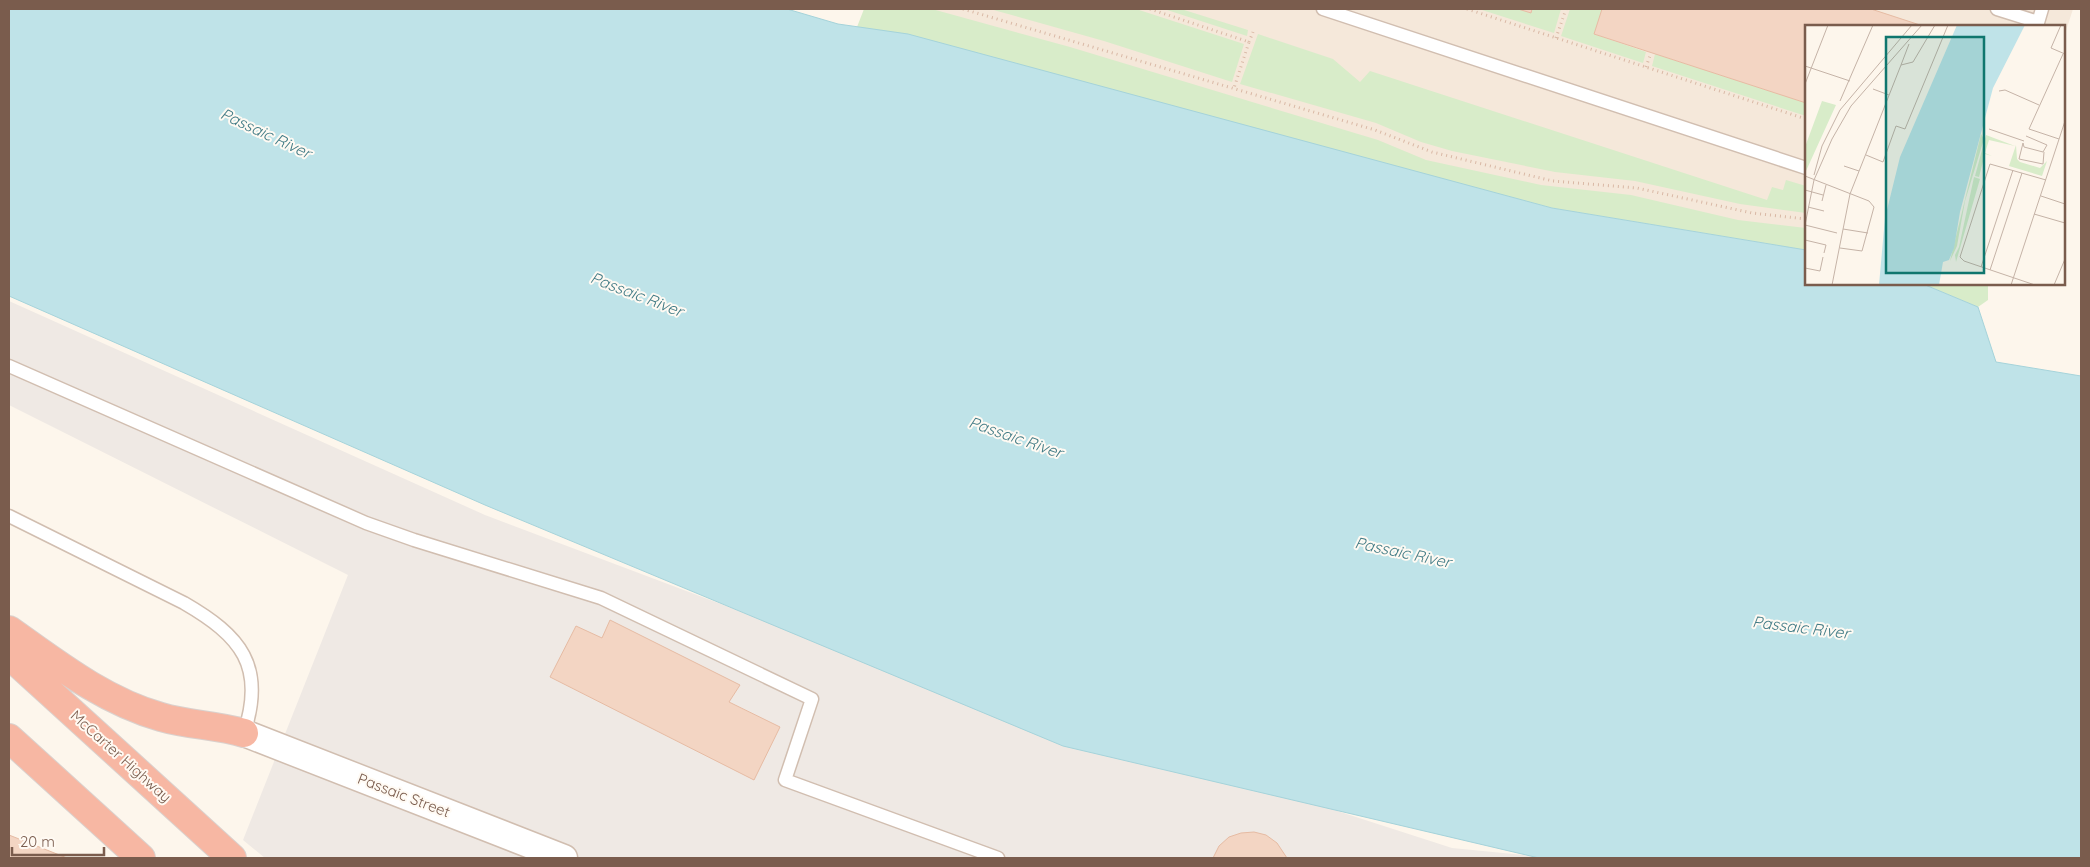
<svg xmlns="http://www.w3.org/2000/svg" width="2090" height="867" viewBox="0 0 2090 867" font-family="Quicksand,sans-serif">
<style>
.residential{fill:#f5e8da}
.industrial{fill:#efe9e4}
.green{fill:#d8ecc9}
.water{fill:#bfe3e8;stroke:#a5d3da}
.building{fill:#f3d5c3;stroke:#e6bba3}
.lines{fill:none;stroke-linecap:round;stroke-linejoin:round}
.lane-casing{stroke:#d1beb0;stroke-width:15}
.street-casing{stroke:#d1beb0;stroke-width:29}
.highway-casing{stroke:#dad1cd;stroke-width:30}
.path{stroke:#d9b8a5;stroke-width:3;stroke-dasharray:1 4;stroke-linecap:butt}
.lane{stroke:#fff;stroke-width:12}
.street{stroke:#fff;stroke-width:26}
.highway{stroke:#f7b7a3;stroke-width:28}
.labels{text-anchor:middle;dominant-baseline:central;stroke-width:4;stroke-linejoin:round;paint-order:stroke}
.street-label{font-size:15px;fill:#7a5c4d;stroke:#fffaf3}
.water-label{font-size:16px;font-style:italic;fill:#437c86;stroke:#fffaf3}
.inset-road{fill:none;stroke:#c5b3a7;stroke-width:1}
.view{fill:#0f766e;fill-opacity:0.15;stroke:#0f766e;stroke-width:2.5}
.inset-edge{fill:none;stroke:#7a5c4d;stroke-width:2.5}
</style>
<rect width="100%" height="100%" fill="#fdf6ec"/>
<path class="residential" d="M864 9H2073L2064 37V26H1806V250L1552 208Z"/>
<path class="industrial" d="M9 301 485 515 861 657 1452 848 1553 858H265L243 840 348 575 9 405Z"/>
<path class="green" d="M864 9H932L1070 47 1378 140 1426 160 1541 185 1631 195 1738 220 1806 228V250L1552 208 857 27Z
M990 9H1136L1244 44 1232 82 1104 41Z
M1164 9H1181L1248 30 1247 36Z
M1479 9H1518L1531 13 1532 9H1561L1554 33Z
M1570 9H1602L1594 34 1646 52 1643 63 1561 36Z
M1258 34 1333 59 1360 82 1370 71 1767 200 1772 187 1783 190 1786 180 1806 186V213L1740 204 1635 181 1555 172 1452 151 1421 142 1376 123 1240 84Z
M1655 54 1806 103V116L1652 66Z
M1923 284H1988V300L1978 307Z"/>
<path class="water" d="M9 9H787L838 24 908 34 1552 208 1806 250V284H1923L1978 307 1996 362 2081 376V858H1539L1063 746 485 505 9 296Z"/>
<path class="building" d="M1518 9H1532L1531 13Z
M1602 9H1871L1923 26H1806V103L1594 34Z
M610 620 740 685 729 702 780 727 754 780 550 677 576 626 602 638Z
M1254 832 1266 835 1277 843 1287 858H1213L1219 846 1229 837 1241 833Z
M9 835 67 858H9Z"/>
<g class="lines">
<defs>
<path id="lane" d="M1323 9 1806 168
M1997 9 2038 22
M2037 26 2042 9
M9 366 366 523 414 540 601 598 812 699 785 780 998 858
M9 516 184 603C241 636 266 666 244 733"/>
<path id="street" d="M244 733 564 858"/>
<path id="highway" d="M9 630C57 664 104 701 161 717 188 725 217 725 244 733
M9 655 232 858
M9 738 141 858"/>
</defs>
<use href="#lane" class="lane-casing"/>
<use href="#street" class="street-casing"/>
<use href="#highway" class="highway-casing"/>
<path class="path" d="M963 9 1375 130 1432 152 1553 181 1637 188 1752 213 1806 219
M1150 9 1249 42 1234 88
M1467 9 1806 119
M1556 38 1566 9
M1249 42 1253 32
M1646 67 1651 53"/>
<use href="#lane" class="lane"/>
<use href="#street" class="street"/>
<use href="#highway" class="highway"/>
</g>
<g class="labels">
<g class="street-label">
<text transform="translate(121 756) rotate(42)">McCarter Highway</text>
<text transform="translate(404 795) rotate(21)">Passaic Street</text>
</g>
<g class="water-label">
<text transform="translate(266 133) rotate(25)">Passaic River</text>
<text transform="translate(637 294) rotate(21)">Passaic River</text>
<text transform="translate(1016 437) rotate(19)">Passaic River</text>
<text transform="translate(1403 552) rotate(12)">Passaic River</text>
<text transform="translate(1801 627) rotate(7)">Passaic River</text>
</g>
</g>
<g transform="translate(1805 25)">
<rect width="260" height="260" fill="#fdf6ec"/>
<path d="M17 76 31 80 1 146 0 122ZM176 109 179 114 160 176 152 221 145 236ZM181 110 210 121 184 115 180 128 187 131 180 129 174 152 170 151ZM211 120 212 134 215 137 235 143 242 136 237 151 204 141ZM169 152 175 154 151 237 150 230 154 222Z" fill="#d8ecc9"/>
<path d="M152 0H220L188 63 155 187 149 223 144 235 138 237 134 260H74L80 193 95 132Z" fill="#bfe3e8"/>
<path class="inset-road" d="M256 0 246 23 260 29M96 40 104 19M0 41 45 56M0 59 23 0M68 64 84 70M194 66 200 65 234 80M35 76 68 0M184 104 219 116M221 111 242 120 238 127 219 122 218 118 214 134 238 139 239 127M254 114 224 104 258 29M61 130 78 137 91 101 100 104 143 0M39 141 54 146M9 150 17 121 35 85 107 0M0 151 64 176 69 182 57 226 35 223M9 155 27 114 46 81 117 0M0 165 18 170M236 171 260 179M17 176 21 160M3 182 19 186M229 189 260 198M0 200 32 208M0 200 9 155M38 204 63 208M0 215 21 220 19 228M176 242 208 145M0 243 15 246 18 232M185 245 217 148M27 260 45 169 96 40 108 37 130 0M206 260 260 96M230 260 159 236 155 232 185 139 241 155M249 260 260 234"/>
<path class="view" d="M81 12H179V248H81Z"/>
<rect width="260" height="260" class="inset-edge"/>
</g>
<rect width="2090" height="867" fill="none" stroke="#7a5c4d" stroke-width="20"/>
<path d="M12 847v8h92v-8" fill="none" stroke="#7a5c4d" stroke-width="2.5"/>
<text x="20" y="847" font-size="15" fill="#7a5c4d" stroke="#fffaf3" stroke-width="4" paint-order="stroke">20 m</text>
</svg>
